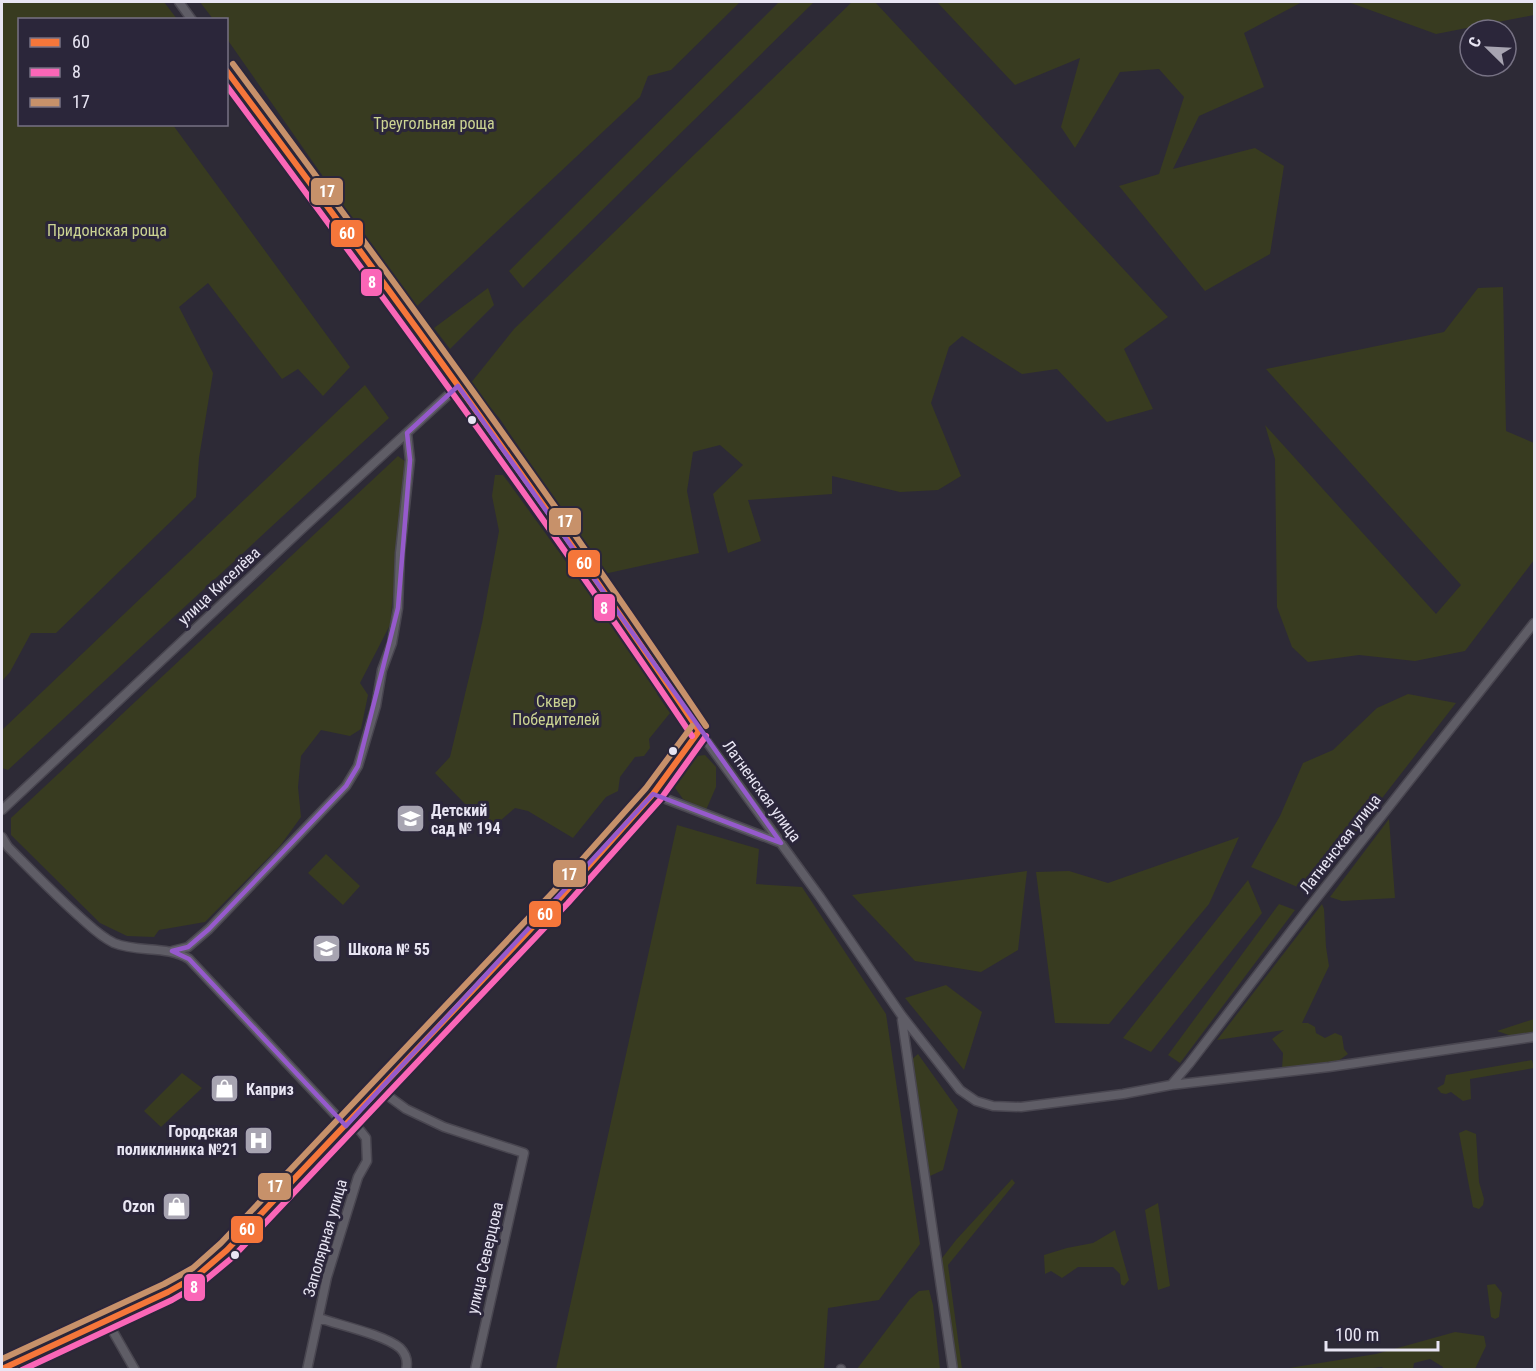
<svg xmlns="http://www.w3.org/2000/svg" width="1536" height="1371" viewBox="0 0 1536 1371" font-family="'Roboto Condensed',sans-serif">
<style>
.green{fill:#383b20}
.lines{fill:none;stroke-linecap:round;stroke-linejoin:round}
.minor-casing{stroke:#494650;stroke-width:11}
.minor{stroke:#5f5d66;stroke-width:8}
.bus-1-casing{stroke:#2b263a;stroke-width:10}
.bus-2-casing{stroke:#2b263a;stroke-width:10}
.bus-3-casing{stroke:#2b263a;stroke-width:10}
.bus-1{stroke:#f5763a;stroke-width:6}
.bus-2{stroke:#fa66b7;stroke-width:6}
.bus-3{stroke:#c7916a;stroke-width:6}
.marked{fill:none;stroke:#965acc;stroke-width:4.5;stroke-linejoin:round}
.bus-dot{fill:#e8e5f3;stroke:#2b263a;stroke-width:2}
.labels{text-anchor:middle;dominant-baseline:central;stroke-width:6;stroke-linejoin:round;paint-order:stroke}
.park-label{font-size:16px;fill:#ccd492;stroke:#2b263a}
.street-label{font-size:16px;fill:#e8e5f3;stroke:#2b263a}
.poi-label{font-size:16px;font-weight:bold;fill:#e8e5f3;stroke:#2b263a;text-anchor:start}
.line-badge{stroke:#2b263a;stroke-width:2}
.badge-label{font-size:16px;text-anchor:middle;font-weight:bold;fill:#fff}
</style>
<rect width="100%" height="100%" fill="#2d2a36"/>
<path class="green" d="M2 2H164L177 19 20 20V124L173 125 350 367 323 396 298 369 282 379 208 283 179 307 213 373 199 458 196 497 56 633H31L10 672 2 681Z
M200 2H740L671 70 648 76 640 97 415 308 227 39 226 20 213 19Z
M779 2H814L523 288 509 271Z
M852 2H875L1168 317 1124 349 1153 409 1107 422 1057 369 1022 374 962 336 949 347 931 403 961 476 938 490 900 492 832 476V494L748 500 761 541 728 553 713 494 743 465 720 445 693 452 687 491 699 553 604 574 500 419 470 384 514 329Z
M937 2H1302L1244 33 1264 87 1199 116 1173 169 1255 148 1284 166 1270 254 1205 291 1119 186 1159 174 1184 97 1159 69 1120 72 1075 148 1061 127 1080 58 1015 85Z
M1348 2H1534V15L1436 34Z
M1503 287 1506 431 1534 443V560L1465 651 1415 661 1359 655 1308 662 1292 647 1277 607 1275 459 1265 425 1436 614 1461 585 1266 369 1444 332 1478 288Z
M488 288 494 305 450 349 434 328Z
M365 385 389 418 8 770 2 768V730Z
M398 456 406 462 390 625 360 683 368 695 361 729 350 736 321 730 301 756 298 787 301 817 280 846 205 922 159 930 154 937 127 936 100 923 11 835V818Z
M495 475H503L658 688 657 694 670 713 649 739 650 748 644 756 635 757 620 777 618 791 606 797 573 838 528 811 515 808 493 827 476 811 469 808 435 773 450 757 482 623 499 531 492 496Z
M1408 694 1456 703 1309 892 1251 867 1280 816 1303 763 1333 750 1377 708Z
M705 755 716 767V787L706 810 683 799 673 785 697 756Z
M1389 819 1395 898 1342 901 1330 897Z
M677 825 759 849 756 884 802 887 886 1014 920 1244 879 1300 828 1308 824 1369H556Z
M1239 837 1209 904 1109 1024 1055 1023 1036 872 1069 871 1108 883Z
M326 854 360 886 343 905 308 873Z
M1027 871 1018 950 981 972 915 961 852 895Z
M1248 880 1262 913 1151 1052 1123 1038Z
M1279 904 1295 910 1180 1063 1168 1055Z
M1322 904 1324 909 1326 947 1329 966 1302 1023H1308L1315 1027 1316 1033 1325 1038 1335 1033 1342 1036 1344 1049 1348 1054 1338 1061 1282 1069 1283 1053 1272 1039 1284 1030 1217 1040Z
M946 985 982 1012 964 1070 905 998Z
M1534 1019V1032L1533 1033 1512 1036 1497 1031Z
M918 1054 958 1110 943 1170 930 1176 910 1061Z
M1532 1060 1534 1068 1470 1079 1471 1099 1463 1101 1451 1092 1446 1094 1441 1093 1437 1088 1444 1084 1446 1075Z
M182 1073 202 1088 161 1127 144 1111Z
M1466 1130 1476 1134 1479 1182 1484 1199 1483 1205 1479 1209 1473 1207 1459 1133Z
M1012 1179 1015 1183 948 1265 962 1369H955L939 1262 956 1240Z
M1158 1203 1170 1286 1158 1290 1145 1210Z
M1115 1230 1129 1280 1124 1286 1121 1284 1120 1274 1113 1267H1078L1062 1278 1051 1271 1045 1274 1044 1255 1067 1248 1093 1243Z
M1495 1284 1502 1293 1499 1317 1495 1319 1491 1317 1487 1285Z
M929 1290 933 1305 940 1369H857L910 1299 919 1291Z
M1455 1332 1484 1336 1486 1346 1475 1369H1443V1367L1430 1359 1414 1363 1413 1369H1384L1382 1367 1356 1370 1283 1369 1376 1354Z"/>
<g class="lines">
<defs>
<path id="minor" d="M179 2 192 20
M226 69 386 285 601 585 699 731 820 897 902 1016 960 1090 976 1101 993 1106 1021 1107 1123 1094 1171 1085 1329 1067 1534 1037
M653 794 781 843
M2 810 304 527 458 386
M2 837 8 847C32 871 55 895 81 918 91 927 101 937 114 943 138 953 167 945 189 959L346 1126
M172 951 188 947 209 929 346 786 358 766 376 706 382 670 392 643 398 608 400 553 410 460 407 433
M902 1020 953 1370
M1171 1085 1189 1064 1308 909 1534 623
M380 1090 406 1109 444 1127 524 1153 475 1370
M319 1318C339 1325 385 1335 400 1348 406 1354 408 1362 406 1370
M107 1321 135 1370
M2 1369 168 1292 198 1275 227 1250 346 1126 561 897 653 794 699 731
M307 1370 327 1277 358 1177 367 1161 366 1138 352 1120
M841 1370V1369"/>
</defs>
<use href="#minor" class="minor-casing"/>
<use href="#minor" class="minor"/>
<defs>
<path id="bus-1" d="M226 70C388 287 548 506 699 731
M2 1369 168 1292 198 1275 227 1250 561 897 653 794 699 731"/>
<path id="bus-2" d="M226 85C385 299 543 514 692 736
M22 1370 172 1300 203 1282 233 1257 568 903 660 800 706 736"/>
<path id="bus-3" d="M233 64C395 282 555 501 706 726
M2 1359 164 1284 193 1268 221 1243 554 891 646 788 692 726"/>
</defs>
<use href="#bus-1" class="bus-1-casing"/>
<use href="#bus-2" class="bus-2-casing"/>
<use href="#bus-3" class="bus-3-casing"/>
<use href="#bus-1" class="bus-1"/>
<use href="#bus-2" class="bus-2"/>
<use href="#bus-3" class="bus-3"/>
</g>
<path class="marked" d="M458 386 781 843 653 794 346 1126 189 959 172 951 188 947 209 929 346 786 358 766 398 608 410 460 407 433Z"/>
<defs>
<symbol id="school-square" viewBox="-11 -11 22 22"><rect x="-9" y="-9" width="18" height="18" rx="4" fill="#a7a4b1" stroke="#2b263a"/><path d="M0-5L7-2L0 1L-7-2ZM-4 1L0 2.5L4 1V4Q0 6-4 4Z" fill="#fff"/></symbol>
<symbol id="shop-square" viewBox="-11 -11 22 22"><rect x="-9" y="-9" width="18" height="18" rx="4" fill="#a7a4b1" stroke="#2b263a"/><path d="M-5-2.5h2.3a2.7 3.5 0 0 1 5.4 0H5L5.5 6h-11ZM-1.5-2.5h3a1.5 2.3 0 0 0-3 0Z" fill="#fff"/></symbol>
<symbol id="hospital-square" viewBox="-11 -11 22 22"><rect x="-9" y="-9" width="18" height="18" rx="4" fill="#a7a4b1" stroke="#2b263a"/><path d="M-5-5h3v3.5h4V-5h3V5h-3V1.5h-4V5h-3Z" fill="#fff"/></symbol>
</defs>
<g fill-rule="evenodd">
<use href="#school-square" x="394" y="802" width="33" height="33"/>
<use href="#school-square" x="310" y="932" width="33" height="33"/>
<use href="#shop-square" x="208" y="1072" width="33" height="33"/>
<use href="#hospital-square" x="242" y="1124" width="33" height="33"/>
<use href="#shop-square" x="160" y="1190" width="33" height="33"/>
</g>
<g class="bus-dot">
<circle cx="472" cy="420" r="5"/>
<circle cx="673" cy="751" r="5"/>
<circle cx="235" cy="1255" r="5"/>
</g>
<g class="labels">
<g class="park-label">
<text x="434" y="123">Треугольная роща</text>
<text x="107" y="230">Придонская роща</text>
<text x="556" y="701">Сквер<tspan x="556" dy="18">Победителей</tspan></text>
</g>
<g class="street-label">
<text transform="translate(219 586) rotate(-43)">улица Киселёва</text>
<text transform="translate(762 791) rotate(54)">Латненская улица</text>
<text transform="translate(1340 844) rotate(-52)">Латненская улица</text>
<text transform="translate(325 1238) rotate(-74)">Заполярная улица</text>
<text transform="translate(485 1258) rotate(-77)">улица Северцова</text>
</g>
<g class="poi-label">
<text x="431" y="810">Детский<tspan x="431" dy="18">сад № 194</tspan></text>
<text x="348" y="949">Школа № 55</text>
<text x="246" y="1089">Каприз</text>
<text x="238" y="1131" text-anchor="end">Городская<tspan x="238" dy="18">поликлиника №21</tspan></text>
<text x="155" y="1206" text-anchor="end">Ozon</text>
</g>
</g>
<g class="line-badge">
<rect x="310" y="177" width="34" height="29" rx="6" fill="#c7916a"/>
<rect x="330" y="219" width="34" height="29" rx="6" fill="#f5763a"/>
<rect x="360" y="268" width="23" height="29" rx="6" fill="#fa66b7"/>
<rect x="548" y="507" width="34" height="29" rx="6" fill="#c7916a"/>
<rect x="567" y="549" width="34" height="29" rx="6" fill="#f5763a"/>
<rect x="593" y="593" width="23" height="29" rx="6" fill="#fa66b7"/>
<rect x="552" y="859" width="35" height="29" rx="6" fill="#c7916a"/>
<rect x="528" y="900" width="34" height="28" rx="6" fill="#f5763a"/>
<rect x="257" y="1172" width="35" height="29" rx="6" fill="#c7916a"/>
<rect x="230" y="1215" width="34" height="29" rx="6" fill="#f5763a"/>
<rect x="183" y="1273" width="23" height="29" rx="6" fill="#fa66b7"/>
</g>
<g class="badge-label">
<text x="327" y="197">17</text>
<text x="347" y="239">60</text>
<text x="372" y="288">8</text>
<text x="565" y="527">17</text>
<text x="584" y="569">60</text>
<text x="604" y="614">8</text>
<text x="569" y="880">17</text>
<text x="545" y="920">60</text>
<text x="275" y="1192">17</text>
<text x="247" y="1235">60</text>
<text x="194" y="1293">8</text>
</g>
<rect width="1536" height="1371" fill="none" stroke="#e8e5f3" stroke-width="6"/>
<rect x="18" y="18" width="210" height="108" fill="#2b263a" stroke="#777284" stroke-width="1.5"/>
<rect x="30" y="38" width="30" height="9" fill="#f5763a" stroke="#777284" stroke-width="1.5"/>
<text x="72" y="48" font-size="18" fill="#e8e5f3">60</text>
<rect x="30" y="68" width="30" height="9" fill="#fa66b7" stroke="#777284" stroke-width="1.5"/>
<text x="72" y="78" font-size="18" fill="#e8e5f3">8</text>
<rect x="30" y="98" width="30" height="9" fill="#c7916a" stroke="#777284" stroke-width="1.5"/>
<text x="72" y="108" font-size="18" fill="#e8e5f3">17</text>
<g transform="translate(1488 48) rotate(294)"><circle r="28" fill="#2b263a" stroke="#777284" stroke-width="1.5"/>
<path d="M0-4.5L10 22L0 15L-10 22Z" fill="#a7a4b1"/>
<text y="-9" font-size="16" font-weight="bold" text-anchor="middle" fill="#e8e5f3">С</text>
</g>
<path d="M1326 1341v9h112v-9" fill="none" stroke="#e8e5f3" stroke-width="3"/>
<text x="1335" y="1341" font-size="18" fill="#e8e5f3" stroke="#2b263a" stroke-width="4.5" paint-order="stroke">100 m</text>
</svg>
